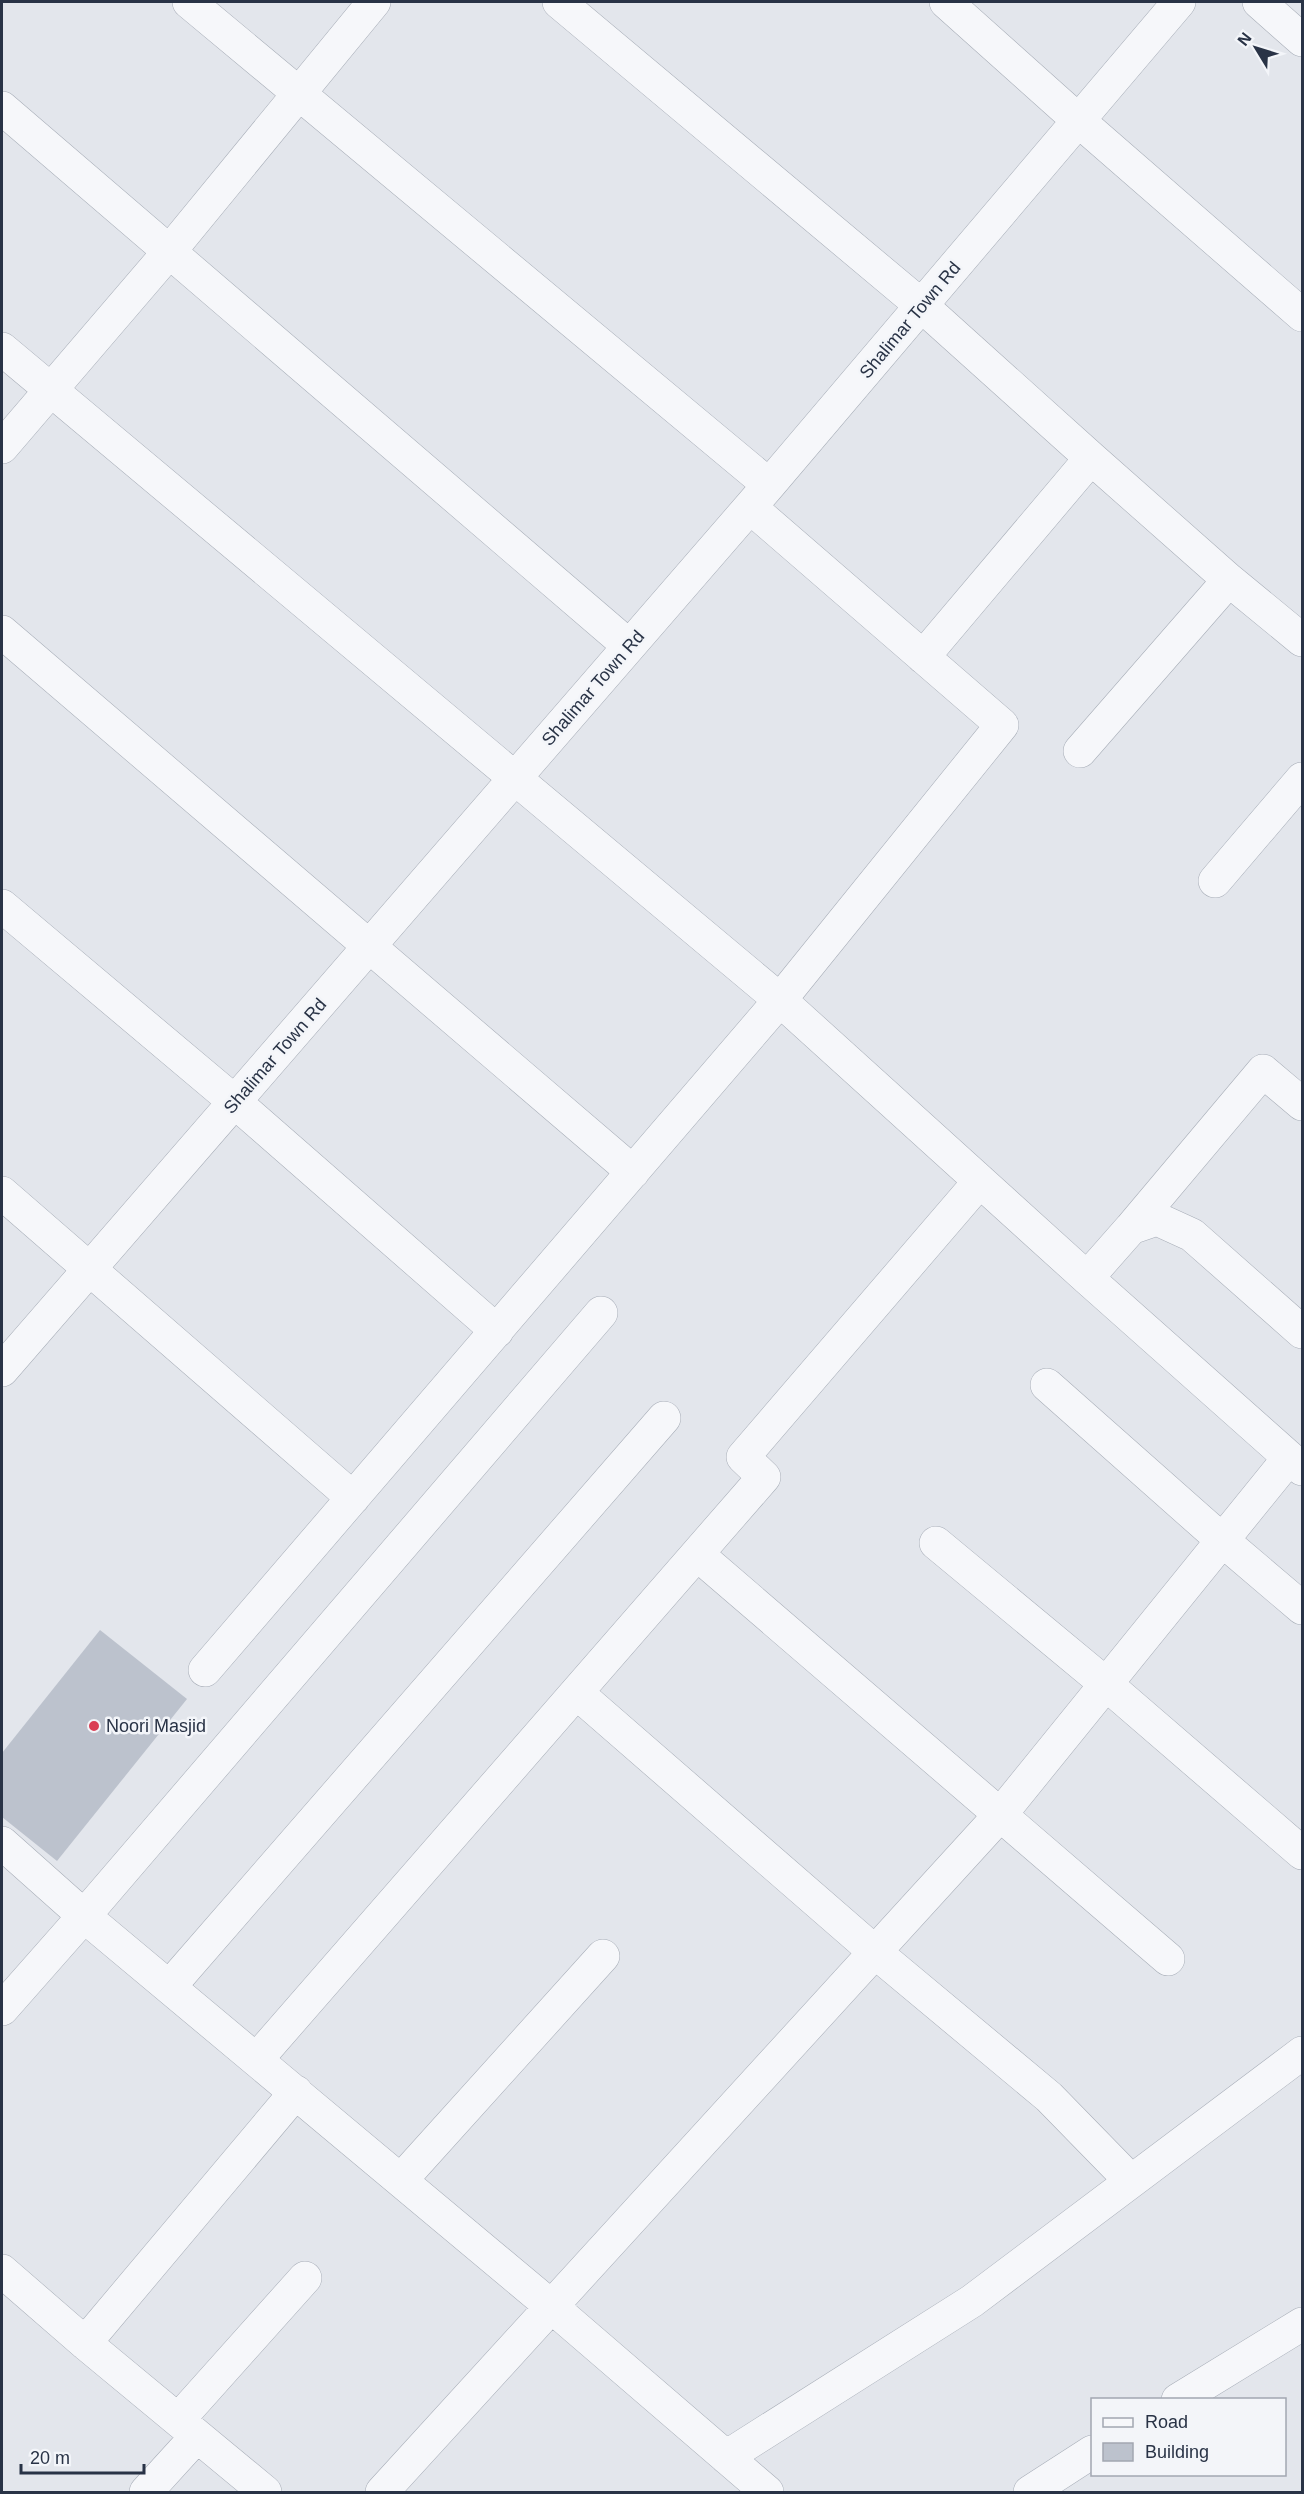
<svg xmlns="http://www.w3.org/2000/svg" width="1304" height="2494" viewBox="0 0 1304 2494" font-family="Arial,sans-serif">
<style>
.building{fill:#bcc2cd}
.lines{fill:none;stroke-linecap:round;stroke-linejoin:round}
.street-casing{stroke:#a7adb7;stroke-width:34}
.street{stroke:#f6f7fa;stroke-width:33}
.poi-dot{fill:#da3e54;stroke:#f3f5f9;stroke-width:2}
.labels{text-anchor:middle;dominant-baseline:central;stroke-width:5;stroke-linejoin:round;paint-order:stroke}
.street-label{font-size:18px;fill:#293346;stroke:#f3f5f9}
.poi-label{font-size:18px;fill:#293346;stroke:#f3f5f9;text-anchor:start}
</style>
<rect width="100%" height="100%" fill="#e3e6ec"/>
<path class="building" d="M100 1630 187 1699 57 1861 2 1817V1753Z"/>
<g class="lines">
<defs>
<path id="street" d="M189 2 769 485
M559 2 922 306 1091 458 1229 580 1302 640
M946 2 1079 121 1302 315
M1259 2 1302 40
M2 108 629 646
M2 349 780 1000 205 1670
M2 447 169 252 374 2
M750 507 1002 725 780 1000 1087 1278 1302 1469
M2 632 633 1172
M923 657 1091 458
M1080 751 1229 580
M1215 881 1302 779
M2 906 235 1102 497 1331
M2 1193 353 1498
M1131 1228 1263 1071 1302 1104
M1087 1278 1131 1228 1157 1219 1192 1235 1302 1332
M2 1370 769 485 1179 2
M1047 1385 1222 1540 1302 1608
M936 1543 1106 1684 1302 1853
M697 1554 1168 1959
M577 1693 875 1952 1049 2097 1131 2181
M2 1843 84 1916 552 2307 767 2492
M170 1986 664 1418
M2 2009 84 1916 601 1313
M257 2059 764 1477 743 1457 980 1181
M401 2180 603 1956
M2 2271 85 2343 265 2492
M85 2343 296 2092
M1178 2400 1302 2324
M178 2420 305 2278
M726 2457 972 2301 1302 2053
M146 2492 197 2436
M382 2492 1000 1815 1289 1458
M1030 2492 1092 2452"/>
</defs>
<use href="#street" class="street-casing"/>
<use href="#street" class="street"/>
</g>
<circle class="poi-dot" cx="94" cy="1726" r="6"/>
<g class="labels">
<g class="street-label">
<text transform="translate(910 320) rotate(-50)">Shalimar Town Rd</text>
<text transform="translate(593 688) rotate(-49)">Shalimar Town Rd</text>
<text transform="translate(275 1056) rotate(-49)">Shalimar Town Rd</text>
</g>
<g class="poi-label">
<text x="106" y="1726">Noori Masjid</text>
</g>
</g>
<rect width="1304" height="2494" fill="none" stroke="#293346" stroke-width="6"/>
<rect x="1091" y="2398" width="195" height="78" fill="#f3f5f9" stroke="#a2a7b1" stroke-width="1.5"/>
<rect x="1103" y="2418" width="30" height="9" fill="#f6f7fa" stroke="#a2a7b1" stroke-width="1.5"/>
<text x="1145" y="2428" font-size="18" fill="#293346">Road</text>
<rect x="1103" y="2443" width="30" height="18" fill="#bcc2cd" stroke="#a2a7b1" stroke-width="1.5"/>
<text x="1145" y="2458" font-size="18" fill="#293346">Building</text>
<g transform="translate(1256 48) rotate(308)" stroke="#f3f5f9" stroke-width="4.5" paint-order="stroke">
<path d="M0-4.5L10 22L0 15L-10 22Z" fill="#293346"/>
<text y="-9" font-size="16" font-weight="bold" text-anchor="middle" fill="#293346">N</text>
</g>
<path d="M21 2464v9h123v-9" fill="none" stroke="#293346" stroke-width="3"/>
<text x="30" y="2464" font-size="18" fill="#293346" stroke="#f3f5f9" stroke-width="4.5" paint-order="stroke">20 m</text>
</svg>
